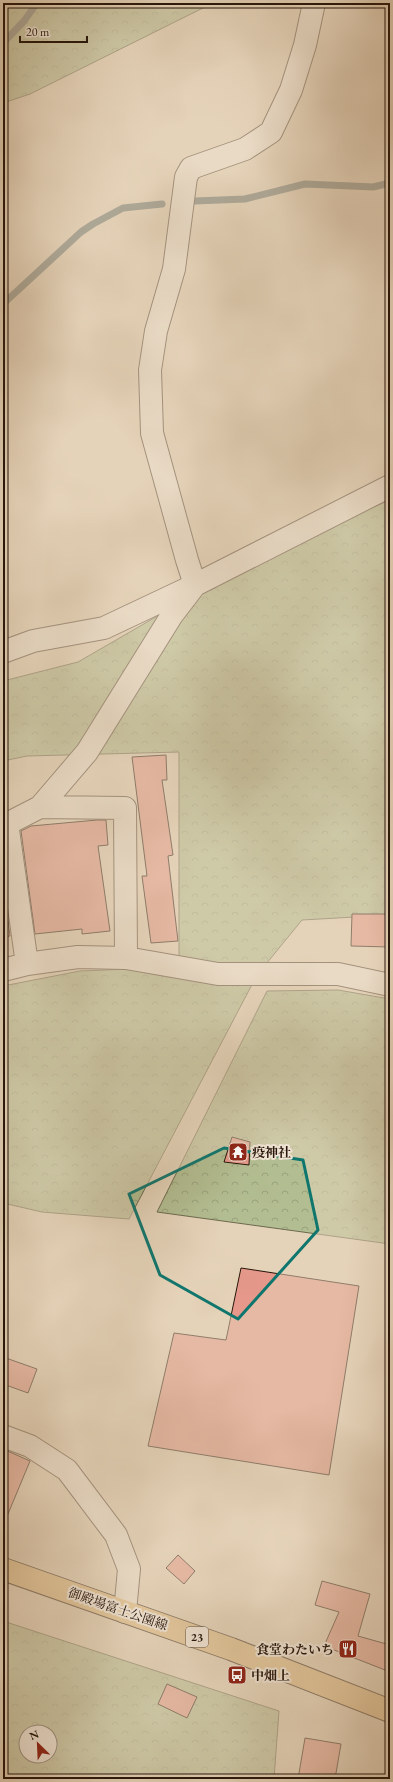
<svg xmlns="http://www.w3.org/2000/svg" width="393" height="1782" viewBox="0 0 393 1782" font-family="'EB Garamond','Noto Serif JP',serif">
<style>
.forest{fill:url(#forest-crowns);stroke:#6c694e;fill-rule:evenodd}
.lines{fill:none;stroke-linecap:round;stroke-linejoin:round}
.stream{stroke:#6b7672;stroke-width:7}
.building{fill:#e6998b;stroke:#26150a}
.minor-casing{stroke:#564436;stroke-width:24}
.major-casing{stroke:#26150a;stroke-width:24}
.minor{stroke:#eee2d2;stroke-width:22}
.major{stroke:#e2ba7c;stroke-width:22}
.marked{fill:none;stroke:#0f766e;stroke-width:3;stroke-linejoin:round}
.labels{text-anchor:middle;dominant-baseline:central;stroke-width:4;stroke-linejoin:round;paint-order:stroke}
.shield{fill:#eee2d2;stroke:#625246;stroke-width:1}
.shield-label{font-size:12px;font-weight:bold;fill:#26150a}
.poi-label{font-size:13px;font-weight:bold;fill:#26150a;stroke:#eee2d2;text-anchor:start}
.street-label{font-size:13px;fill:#26150a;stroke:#eee2d2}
</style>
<defs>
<pattern id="forest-crowns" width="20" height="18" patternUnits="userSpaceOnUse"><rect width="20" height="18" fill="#b2bd91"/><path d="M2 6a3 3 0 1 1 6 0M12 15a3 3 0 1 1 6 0" fill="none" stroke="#99a27c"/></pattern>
</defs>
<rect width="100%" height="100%" fill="#e5d3b9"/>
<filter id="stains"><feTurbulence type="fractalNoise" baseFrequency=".005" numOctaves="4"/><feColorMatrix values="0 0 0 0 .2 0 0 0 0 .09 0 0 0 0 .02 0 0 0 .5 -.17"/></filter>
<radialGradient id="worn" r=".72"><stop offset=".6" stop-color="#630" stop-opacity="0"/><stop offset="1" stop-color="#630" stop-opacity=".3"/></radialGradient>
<path class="forest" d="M3 3H213L30 94 3 103Z
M390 500V915L302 920 257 975 129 1219 42 1212 3 1203V986L80 971 179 967V752L27 756 3 761V681L78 662 270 551Z
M338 990 390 999V1244L157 1212 267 991Z
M3 1621 279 1711 274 1779H3ZM26 1732H50V1756H26Z"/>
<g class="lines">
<path class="stream" d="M3 43 24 21 37 3
M195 201 245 199 305 184 373 187 390 183
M3 304 81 232 93 224 123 208 162 204"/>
</g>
<path class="building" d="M166 755 167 780H162L173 855 168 856 178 941 151 943 142 876H147L132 757Z
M97 820H106L108 845 98 846 110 931 82 934V929L35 934 21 831 31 826Z
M3 884 10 936 3 937Z
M352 914H390V947L351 946Z
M232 1137 250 1142 249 1165 224 1162Z
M241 1268 359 1286 329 1475 148 1446 174 1333 226 1340Z
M3 1357 37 1369 28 1393 3 1384Z
M3 1449 30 1461 3 1526Z
M178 1555 195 1571 184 1584 166 1568Z
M322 1581 370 1594 358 1636 390 1645V1672L324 1646 339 1612 315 1605Z
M167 1684 197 1697 187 1718 158 1704Z
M305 1738 341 1744 335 1779H298Z"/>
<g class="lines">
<defs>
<path id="minor" d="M3 652 33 641 104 628 195 585 390 486
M40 807 125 808 126 958
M3 824 7 823 27 964
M3 826 40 807 87 752 172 615 195 585 187 560 152 433 150 370 156 331 174 269 186 177 191 168 245 149 271 132 291 90 305 45 314 3
M3 970 27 964 78 957 126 958 218 974H338L390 985
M3 1436 30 1446 67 1470 116 1535 129 1569 125 1612"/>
<path id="major" d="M3 1569 231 1649 390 1711"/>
</defs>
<use href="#minor" class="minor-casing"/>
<use href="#major" class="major-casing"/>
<use href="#minor" class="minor"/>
<use href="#major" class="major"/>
</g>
<path d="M0 0H393V1782H0ZM224 1148 303 1160 318 1230 238 1319 160 1275 129 1194Z" fill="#e5d3b9" fill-opacity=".55" fill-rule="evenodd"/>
<path class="marked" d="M224 1148 303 1160 318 1230 238 1319 160 1275 129 1194Z"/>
<defs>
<symbol id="temple-square" viewBox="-11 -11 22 22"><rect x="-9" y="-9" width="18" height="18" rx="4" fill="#8f2418" stroke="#eee2d2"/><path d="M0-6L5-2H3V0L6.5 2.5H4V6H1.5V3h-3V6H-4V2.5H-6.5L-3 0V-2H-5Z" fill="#fff"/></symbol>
<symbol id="restaurant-square" viewBox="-11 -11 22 22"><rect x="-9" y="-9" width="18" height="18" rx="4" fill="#8f2418" stroke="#eee2d2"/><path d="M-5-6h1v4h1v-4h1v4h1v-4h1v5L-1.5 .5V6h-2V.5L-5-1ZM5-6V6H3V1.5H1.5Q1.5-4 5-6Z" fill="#fff"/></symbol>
<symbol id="bus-square" viewBox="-11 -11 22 22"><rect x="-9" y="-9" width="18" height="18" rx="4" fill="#8f2418" stroke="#eee2d2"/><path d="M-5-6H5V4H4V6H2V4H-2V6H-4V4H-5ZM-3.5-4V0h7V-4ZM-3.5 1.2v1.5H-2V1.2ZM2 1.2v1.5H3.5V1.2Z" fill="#fff"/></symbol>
</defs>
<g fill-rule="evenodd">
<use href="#temple-square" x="227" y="1141" width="22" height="22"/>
<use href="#restaurant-square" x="337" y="1638" width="22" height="22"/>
<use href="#bus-square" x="226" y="1664" width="22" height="22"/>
</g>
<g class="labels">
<rect class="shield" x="186" y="1627" width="22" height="20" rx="3"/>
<g class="shield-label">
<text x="197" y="1637">23</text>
</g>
<g class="poi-label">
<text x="252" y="1152">疫神社</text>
<text x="334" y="1649" text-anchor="end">食堂わたいち</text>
<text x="251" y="1675">中畑上</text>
</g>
<g class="street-label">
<text transform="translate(118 1609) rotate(19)">御殿場富士公園線</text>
</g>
</g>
<rect width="393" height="1782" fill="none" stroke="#e5d3b9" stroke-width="16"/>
<rect x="4" y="4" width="385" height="1774" fill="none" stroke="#26150a" stroke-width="2"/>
<rect x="8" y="8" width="377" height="1766" fill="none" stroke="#26150a"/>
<g transform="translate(38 1744) rotate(336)"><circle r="19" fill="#eee2d2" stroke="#9e9082"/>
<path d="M0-3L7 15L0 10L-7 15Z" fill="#8f2418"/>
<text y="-6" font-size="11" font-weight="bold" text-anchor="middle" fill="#26150a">N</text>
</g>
<path d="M20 36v6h67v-6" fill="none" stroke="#26150a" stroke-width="2"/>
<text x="26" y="36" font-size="12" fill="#26150a" stroke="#eee2d2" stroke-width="3" paint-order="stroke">20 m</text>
<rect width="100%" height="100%" filter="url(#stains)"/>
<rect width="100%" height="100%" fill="url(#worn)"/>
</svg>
